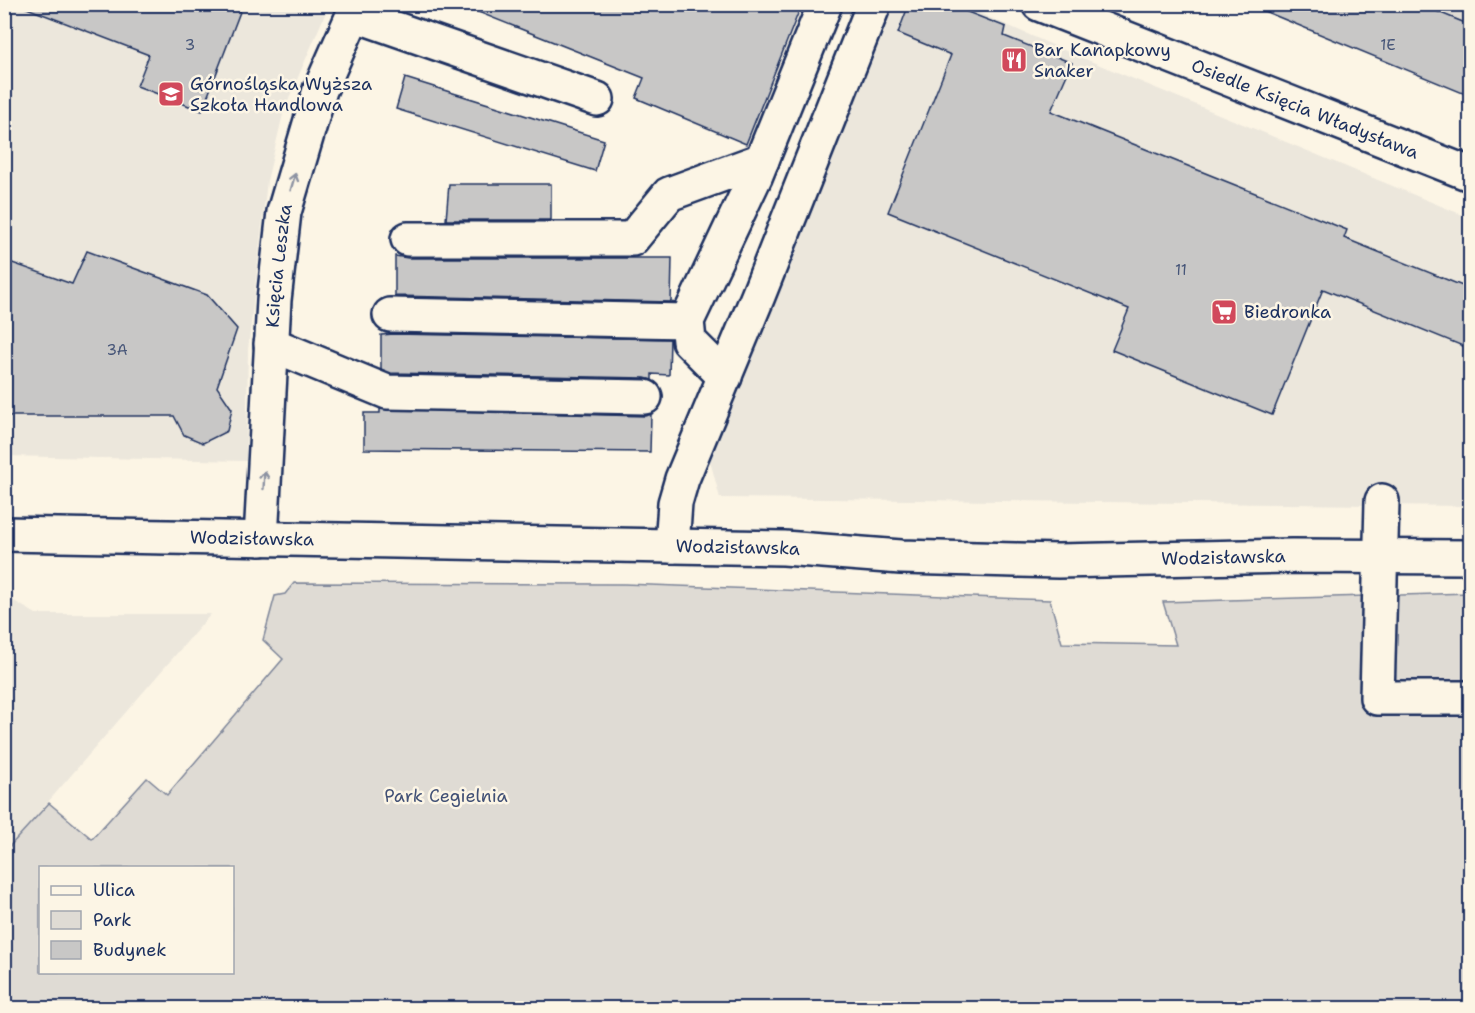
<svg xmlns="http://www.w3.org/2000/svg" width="1475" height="1013" viewBox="0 0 1475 1013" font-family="'Shantell Sans',sans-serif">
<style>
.built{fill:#ece7dc}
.green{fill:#dfdbd4;stroke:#7d8599;stroke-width:1.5;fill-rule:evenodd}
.building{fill:#c8c7c6;stroke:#1b2f5e;stroke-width:1.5}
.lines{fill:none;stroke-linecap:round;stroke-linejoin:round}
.minor-casing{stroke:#1b2f5e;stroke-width:38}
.minor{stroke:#fcf5e5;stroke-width:33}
.oneway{stroke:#8c92a2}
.labels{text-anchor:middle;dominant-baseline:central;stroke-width:5;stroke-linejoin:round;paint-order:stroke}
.number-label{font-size:15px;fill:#465578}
.poi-label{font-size:18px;fill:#1b2f5e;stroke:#fcf5e5;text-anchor:start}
.street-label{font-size:18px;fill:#1b2f5e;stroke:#fcf5e5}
.park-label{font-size:18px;fill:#425176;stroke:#fcf5e5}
</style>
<rect width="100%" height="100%" fill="#fcf5e5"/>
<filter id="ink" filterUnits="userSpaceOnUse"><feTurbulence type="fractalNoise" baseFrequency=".0167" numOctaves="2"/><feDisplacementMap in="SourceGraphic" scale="12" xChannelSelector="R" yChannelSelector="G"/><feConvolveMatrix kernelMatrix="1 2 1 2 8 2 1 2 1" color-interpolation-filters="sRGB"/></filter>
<g filter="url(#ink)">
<path class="built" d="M5 5H329L284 110 267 181 248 350 246 461 5 456Z
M887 5H961L1066 51 1470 218V506L720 498 709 457Z
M4 595 36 614H211L8 848 4 846Z"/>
<path class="green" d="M1419 5H1470V25Z
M294 583 624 584 1050 600 1062 643 1176 645 1163 602 1470 593V1008H5L4 846 8 848 49 803 92 839 147 778 167 795 283 659 263 640 275 596 285 594ZM40 868H232V972H40Z"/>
<path class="building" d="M24 4H243L202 111 137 86 149 55 24 7Z
M463 4H783L799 11 746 144 636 98 644 78 463 6Z
M909 4H947L1006 27 1004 36 1072 63 1051 111 1347 230 1344 238 1470 289V349L1323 289 1272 415 1112 350 1129 309 888 212 951 55 898 33Z
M1247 4H1419L1470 25V96Z
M405 78 604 140 595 171 396 109Z
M449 184H551V220H446Z
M87 251 207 295 237 329 217 387 232 409 227 431 203 443 184 435 174 416H4V260L72 284Z
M395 256 408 258H672L671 302 395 296Z
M394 334 670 339 669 375 652 374V380L645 378 391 373 381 369V335Z
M380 409 645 416 651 414 650 452 364 449V413H380Z"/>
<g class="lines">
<defs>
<g id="minor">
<path id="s1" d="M1039 4 1470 174"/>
<path d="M353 14 597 99"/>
<path d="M408 239H632L669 194 762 160"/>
<path d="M390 315 687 321"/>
<path d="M271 344 387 392 645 397"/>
<path d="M725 377 689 341 687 321 755 177 825 4"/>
<path d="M1382 501 1377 698H1470"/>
<path id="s2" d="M4 534 784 548 901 557 1058 561 1292 556 1470 557"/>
<path id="s3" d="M261 539 274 300 284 212 320 90 358 4"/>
<path d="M672 546 675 503 682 479 758 296 874 4"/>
</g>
</defs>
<use href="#minor" class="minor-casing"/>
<use href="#minor" class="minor"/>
</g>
<defs><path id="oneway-shaft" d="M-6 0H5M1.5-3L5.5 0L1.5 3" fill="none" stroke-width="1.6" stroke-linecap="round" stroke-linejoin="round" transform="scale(1.5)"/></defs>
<g class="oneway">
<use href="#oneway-shaft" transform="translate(293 182) rotate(-74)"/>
<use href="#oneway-shaft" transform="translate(264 480) rotate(-87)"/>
</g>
</g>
<defs>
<symbol id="restaurant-square" viewBox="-11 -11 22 22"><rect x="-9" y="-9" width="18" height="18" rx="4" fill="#d1495b" stroke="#fcf5e5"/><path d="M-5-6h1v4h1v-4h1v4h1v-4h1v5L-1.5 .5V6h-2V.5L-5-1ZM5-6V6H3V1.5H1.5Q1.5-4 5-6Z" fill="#fff"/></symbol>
<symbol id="university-square" viewBox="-11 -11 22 22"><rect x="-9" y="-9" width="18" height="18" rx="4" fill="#d1495b" stroke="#fcf5e5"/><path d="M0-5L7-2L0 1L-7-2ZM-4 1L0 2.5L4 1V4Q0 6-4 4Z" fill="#fff"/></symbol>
<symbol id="supermarket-square" viewBox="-11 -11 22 22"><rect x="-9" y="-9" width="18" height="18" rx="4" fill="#d1495b" stroke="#fcf5e5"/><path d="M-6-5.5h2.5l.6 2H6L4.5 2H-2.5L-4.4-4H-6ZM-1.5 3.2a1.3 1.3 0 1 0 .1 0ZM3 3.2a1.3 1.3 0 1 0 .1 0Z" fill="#fff"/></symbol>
</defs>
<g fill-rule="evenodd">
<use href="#restaurant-square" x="999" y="45" width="30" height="30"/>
<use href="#university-square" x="156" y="79" width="30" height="30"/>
<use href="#supermarket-square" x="1209" y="297" width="30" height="30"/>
</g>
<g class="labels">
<g class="number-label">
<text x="190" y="45">3</text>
<text x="1388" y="45">1E</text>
<text x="1181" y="270">11</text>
<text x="117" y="350">3A</text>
</g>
<g class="poi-label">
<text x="1034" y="50">Bar Kanapkowy<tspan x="1034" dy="21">Snaker</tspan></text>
<text x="190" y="84">Górnośląska Wyższa<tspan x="190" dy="21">Szkoła Handlowa</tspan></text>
<text x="1244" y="312">Biedronka</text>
</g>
<g class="street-label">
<text stroke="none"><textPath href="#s1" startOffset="286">Osiedle Księcia Władysława</textPath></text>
<text stroke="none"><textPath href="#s3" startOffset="274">Księcia Leszka</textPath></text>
<text stroke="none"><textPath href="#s2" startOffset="248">Wodzisławska</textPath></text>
<text stroke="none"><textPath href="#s2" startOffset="734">Wodzisławska</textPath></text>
<text stroke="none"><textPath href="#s2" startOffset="1220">Wodzisławska</textPath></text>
</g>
<g class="park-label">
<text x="446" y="796">Park Cegielnia</text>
</g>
</g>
<rect width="1475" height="1013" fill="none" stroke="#fcf5e5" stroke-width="24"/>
<rect x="12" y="12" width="1451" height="989" fill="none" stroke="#1b2f5e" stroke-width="2" filter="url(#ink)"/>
<rect x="39" y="866" width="195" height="108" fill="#fcf5e5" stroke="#a2a6af" stroke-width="1.5"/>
<rect x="51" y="886" width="30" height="9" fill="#fcf5e5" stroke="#a2a6af" stroke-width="1.5"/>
<text x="93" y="896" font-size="18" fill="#1b2f5e">Ulica</text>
<rect x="51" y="911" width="30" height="18" fill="#dfdbd4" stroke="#a2a6af" stroke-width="1.5"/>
<text x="93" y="926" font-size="18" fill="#1b2f5e">Park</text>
<rect x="51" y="941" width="30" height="18" fill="#c8c7c6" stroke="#a2a6af" stroke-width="1.5"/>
<text x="93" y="956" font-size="18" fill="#1b2f5e">Budynek</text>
</svg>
